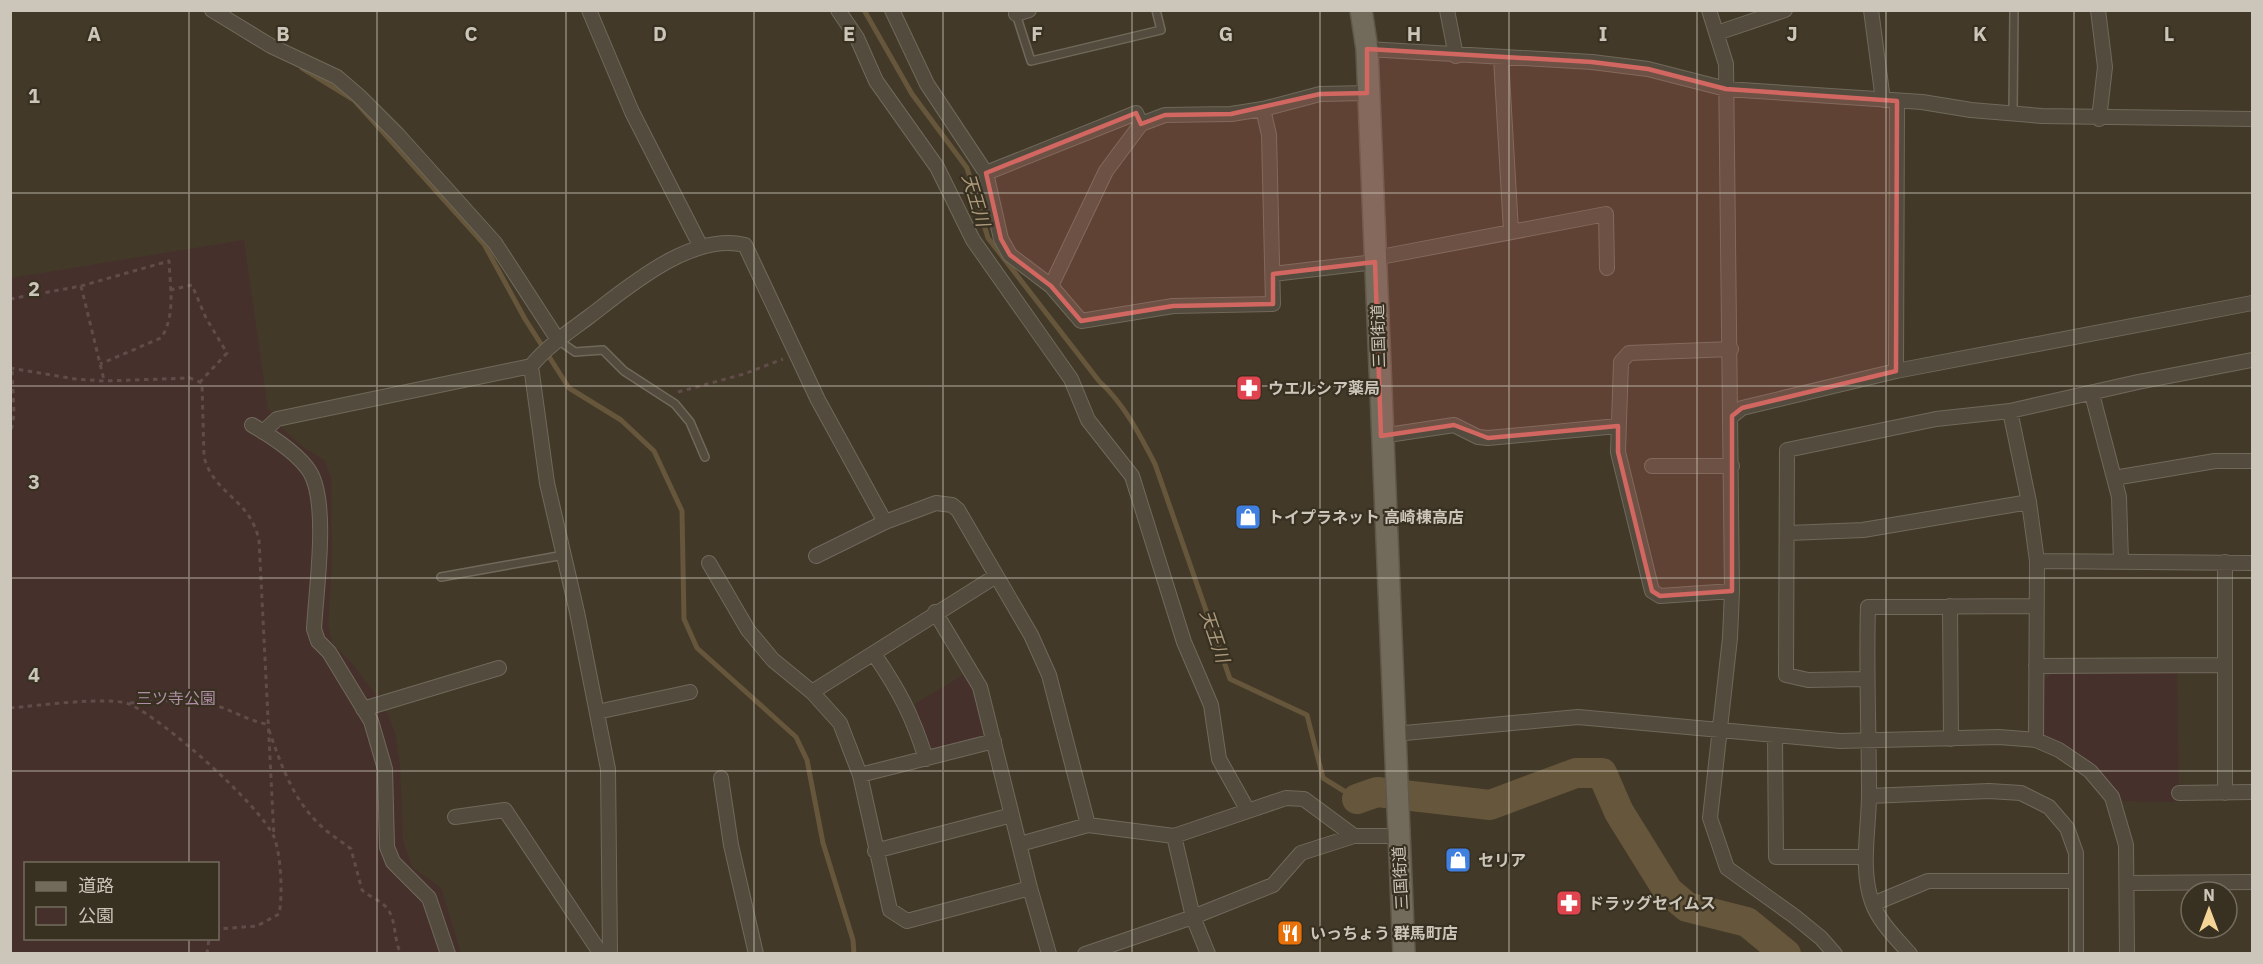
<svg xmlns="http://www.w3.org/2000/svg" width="2263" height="964" viewBox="0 0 2263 964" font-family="'IBM Plex Sans','Noto Sans JP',sans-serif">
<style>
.green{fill:#46302c;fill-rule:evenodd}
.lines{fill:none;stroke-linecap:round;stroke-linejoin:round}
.stream{stroke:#66563b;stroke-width:5}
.river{stroke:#66563b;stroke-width:30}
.service-casing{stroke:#70695b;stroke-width:10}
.minor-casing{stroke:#70695b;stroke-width:16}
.primary-casing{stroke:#5f5749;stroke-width:24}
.path{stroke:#604c49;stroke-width:3;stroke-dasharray:4.5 4.5;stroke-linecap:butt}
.service{stroke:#534b3d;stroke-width:7}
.minor{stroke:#534b3d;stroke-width:14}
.primary{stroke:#726a5b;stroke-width:21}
.marked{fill:#d26762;fill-opacity:0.2;stroke:#d26762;stroke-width:4.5;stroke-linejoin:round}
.grid{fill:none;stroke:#ccc6ba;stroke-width:1.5;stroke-opacity:0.55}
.labels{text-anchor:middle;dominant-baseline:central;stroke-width:4.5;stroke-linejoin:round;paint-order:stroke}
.street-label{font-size:16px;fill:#ccc6ba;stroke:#383021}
.poi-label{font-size:16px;font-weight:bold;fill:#ccc6ba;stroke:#383021;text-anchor:start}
.park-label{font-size:16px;fill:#b08ea6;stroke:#383021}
.water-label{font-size:18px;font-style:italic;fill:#ad9a7c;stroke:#383021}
.grid-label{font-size:20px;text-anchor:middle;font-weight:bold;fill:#ccc6ba;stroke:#383021;stroke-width:4.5;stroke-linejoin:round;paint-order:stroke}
</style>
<rect width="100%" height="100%" fill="#433928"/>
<path class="green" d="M244 240 268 410 277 413 280 426 300 445 324 460 331 477 332 562 328 624 332 643 350 661 384 705 395 733 400 765 403 840 412 867 441 888 461 953 11 954V278ZM26 864H218V938H26Z
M2055 671 2177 672 2179 802 2121 801C2102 769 2077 752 2044 736L2043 681Z
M966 673C975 688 989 721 981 737L935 749 928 745 915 704Z"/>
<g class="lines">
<path class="stream" d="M864 10 912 94 967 168 988 238 1099 381C1124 404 1139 433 1155 464L1230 679 1307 715 1323 778 1357 799
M302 68 354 100 484 244 525 319 569 388 621 420 654 451 682 511 684 619 697 648 796 737 807 760 823 843 853 940 854 954"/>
<path class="river" d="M1357 799 1377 792 1490 805 1576 773H1602L1619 812 1668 891 1687 907 1747 922 1786 954"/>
<defs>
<path id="service" d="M1016 14 1031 61 1161 30 1156 10
M2013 112 2014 10
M558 340 575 352 603 350 624 371 675 404 690 422 705 457
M441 577 564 555"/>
<path id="minor" d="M212 10 271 46 337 77 359 96 398 135 495 243 558 340
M589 10 632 112 701 247
M838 10 857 38 876 81 937 167 973 240 1071 379 1088 420 1132 476 1184 642 1211 705 1219 759 1247 809
M892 10 927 84 986 173 1001 239 1010 255 1051 286 1081 321 1173 306 1273 304 1269 135 1263 109
M1447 10 1456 56
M1709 10 1726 64 1732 591 1730 638 1710 818 1727 868 1794 916 1821 938 1835 954
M1871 10 1883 100
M2098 10 2105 67 2099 119
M1016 14 1029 10
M1717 33 1785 10
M1367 49 1592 62 1648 69 1726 89 1922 102 1971 110 2042 116 2252 119
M1501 58 1511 231
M986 173 1136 113 1141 124
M1375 258 1606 214 1607 268
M1273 274 1375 262
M1051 286 1106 171 1141 124 1165 115 1231 114 1263 109 1320 94 1367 93
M1731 349 1629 353 1621 362 1618 452 1652 591 1660 596 1732 591
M1896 371 1897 101
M2092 394 2119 497 2121 562
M2010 411 2029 502 2037 561 2036 740
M1732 416 1742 408 1896 371 2252 303
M252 425C271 436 298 453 310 472 329 504 316 590 314 629L318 641 329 652 371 721 385 769 387 847 393 862 429 898 448 954
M263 432 277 419 531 366
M1381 436 1454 425 1478 437 1488 438 1618 426
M1652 466H1732
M2114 478 2215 461H2252
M1789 533 1863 530 2029 502
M816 556 885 522 936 503 952 505 958 510 1031 635 1049 675 1088 825
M2037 561 2252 563
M709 563 748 630 773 660 812 692 840 723 860 775 890 910 907 921 1030 888
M1950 606 1951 739
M935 612 980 687 1030 888 1049 954
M874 654C899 690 913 717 926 759
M2036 666 2225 665
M1865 679 1808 680 1786 675 1787 450 1936 419 2010 411 2138 382 2252 360
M812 692 996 576
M363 709 499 668
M597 712 690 692
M1394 734 1578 717 1840 741 1999 737 2036 740 2059 750 2090 771 2112 797 2126 845 2127 954
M1775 735 1776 857H1866
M860 775 994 741
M721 778 731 845 756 954
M2179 793 2252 792
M2225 793V562
M1869 796 1989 791 2021 793 2049 807 2067 828 2076 853V954
M455 817 505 810 601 954
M1174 836 1193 917 1208 954
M1020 844 1088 825 1174 836 1286 798 1304 799 1354 836
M875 851 1012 815
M2128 883 2252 882
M1873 904 1928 881H2074
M610 954 608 769 577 612 547 483 531 366C547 346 570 331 590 316 629 286 692 232 745 245L818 400 885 522
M1085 954 1193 917 1273 885 1301 853 1354 836H1398
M1910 954C1896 938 1879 922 1872 902 1860 869 1869 829 1869 794 1869 731 1866 669 1868 607L2036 606"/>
<path id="primary" d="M1361 10 1367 49 1404 954"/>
</defs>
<use href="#service" class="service-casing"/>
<use href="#minor" class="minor-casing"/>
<use href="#primary" class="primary-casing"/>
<path class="path" d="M81 286 104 380
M170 290 192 285 206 318 227 353 200 382
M10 299 81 286 169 261C170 286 176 316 161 338L100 364
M10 368 75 379 104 381 190 378 202 383 204 457C215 496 249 497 259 540L274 837
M678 392 744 374 783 359
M10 438 14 415 12 368
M130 703C157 702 187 697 214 705 232 710 247 720 266 724
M10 708C35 706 109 696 129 704 162 718 260 805 274 837 281 854 283 896 279 914L257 926 218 929
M269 730C280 762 292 797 317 822 327 833 340 840 351 849L362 890C369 897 379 899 386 907 397 919 393 939 401 954
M207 954 209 938"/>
<use href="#service" class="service"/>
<use href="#minor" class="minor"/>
<use href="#primary" class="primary"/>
</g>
<path class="marked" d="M1367 49 1592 62 1648 69 1726 89 1897 101 1896 371 1742 408 1732 416V591L1660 596 1652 591 1618 452V426L1488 438 1454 425 1381 436 1375 262 1273 274V304L1173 306 1081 321 1051 286 1010 255 1001 239 986 173 1136 113 1141 124 1165 115 1231 114 1320 94 1367 93Z"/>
<path class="grid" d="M189 10V864M377 10V954M566 10V954M754 10V954M943 10V954M1132 10V954M1320 10V954M1509 10V954M1697 10V954M1886 10V954M2074 10V954M10 193H2252M10 386H2252M10 578H2252M10 771H2252M189 938V954"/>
<defs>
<symbol id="pharmacy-square" viewBox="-11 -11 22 22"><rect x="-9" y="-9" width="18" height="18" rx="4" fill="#e0444e" stroke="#383021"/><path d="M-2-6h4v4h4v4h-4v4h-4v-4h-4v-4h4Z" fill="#fff"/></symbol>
<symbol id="shop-square" viewBox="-11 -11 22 22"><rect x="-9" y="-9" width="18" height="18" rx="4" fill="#3f7fe0" stroke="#383021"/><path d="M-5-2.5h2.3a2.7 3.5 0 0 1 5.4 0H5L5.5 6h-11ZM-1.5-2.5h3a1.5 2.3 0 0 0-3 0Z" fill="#fff"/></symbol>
<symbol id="restaurant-square" viewBox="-11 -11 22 22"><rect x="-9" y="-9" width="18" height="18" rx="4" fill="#e8710a" stroke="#383021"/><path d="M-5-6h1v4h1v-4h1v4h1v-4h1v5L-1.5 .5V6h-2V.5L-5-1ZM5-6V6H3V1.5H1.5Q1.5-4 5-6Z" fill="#fff"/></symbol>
</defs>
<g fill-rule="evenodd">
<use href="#pharmacy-square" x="1234" y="373" width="30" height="30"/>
<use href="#shop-square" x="1233" y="502" width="30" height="30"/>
<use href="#shop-square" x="1443" y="845" width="30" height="30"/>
<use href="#pharmacy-square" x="1554" y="888" width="30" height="30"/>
<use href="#restaurant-square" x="1275" y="918" width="30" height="30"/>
</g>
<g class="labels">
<g class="street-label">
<text transform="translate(1378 336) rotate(-92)">三国街道</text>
<text transform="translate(1400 878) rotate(-93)">三国街道</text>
</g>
<g class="poi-label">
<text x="1268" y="388">ウエルシア薬局</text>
<text x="1268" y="517">トイプラネット 高崎棟高店</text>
<text x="1478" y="860">セリア</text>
<text x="1588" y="903">ドラッグセイムス</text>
<text x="1310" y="933">いっちょう 群馬町店</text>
</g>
<g class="park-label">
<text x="176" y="698">三ツ寺公園</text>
</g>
<g class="water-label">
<text transform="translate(976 200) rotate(73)">天王川</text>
<text transform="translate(1215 636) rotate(71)">天王川</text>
</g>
</g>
<g class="grid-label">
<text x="94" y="41">A</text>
<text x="283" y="41">B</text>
<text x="471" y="41">C</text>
<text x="660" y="41">D</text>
<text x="849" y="41">E</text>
<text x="1037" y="41">F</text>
<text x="1226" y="41">G</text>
<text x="1414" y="41">H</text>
<text x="1603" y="41">I</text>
<text x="1792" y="41">J</text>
<text x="1980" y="41">K</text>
<text x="2169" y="41">L</text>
<text x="34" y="103">1</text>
<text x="34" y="296">2</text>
<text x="34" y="489">3</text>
<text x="34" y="682">4</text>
</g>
<rect width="2263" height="964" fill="none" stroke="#ccc6ba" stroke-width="24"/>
<rect x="24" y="862" width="195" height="78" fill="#383021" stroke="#736c5e" stroke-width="1.5"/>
<rect x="36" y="882" width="30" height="9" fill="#726a5b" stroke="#736c5e" stroke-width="1.5"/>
<text x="78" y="892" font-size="18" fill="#ccc6ba">道路</text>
<rect x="36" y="907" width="30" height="18" fill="#46302c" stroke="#736c5e" stroke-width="1.5"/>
<text x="78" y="922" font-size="18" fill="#ccc6ba">公園</text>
<g transform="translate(2209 910)"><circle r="28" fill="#383021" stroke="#736c5e" stroke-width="1.5"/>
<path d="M0-4.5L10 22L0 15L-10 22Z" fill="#f5d596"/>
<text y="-9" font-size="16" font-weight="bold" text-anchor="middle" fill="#ccc6ba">N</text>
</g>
</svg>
